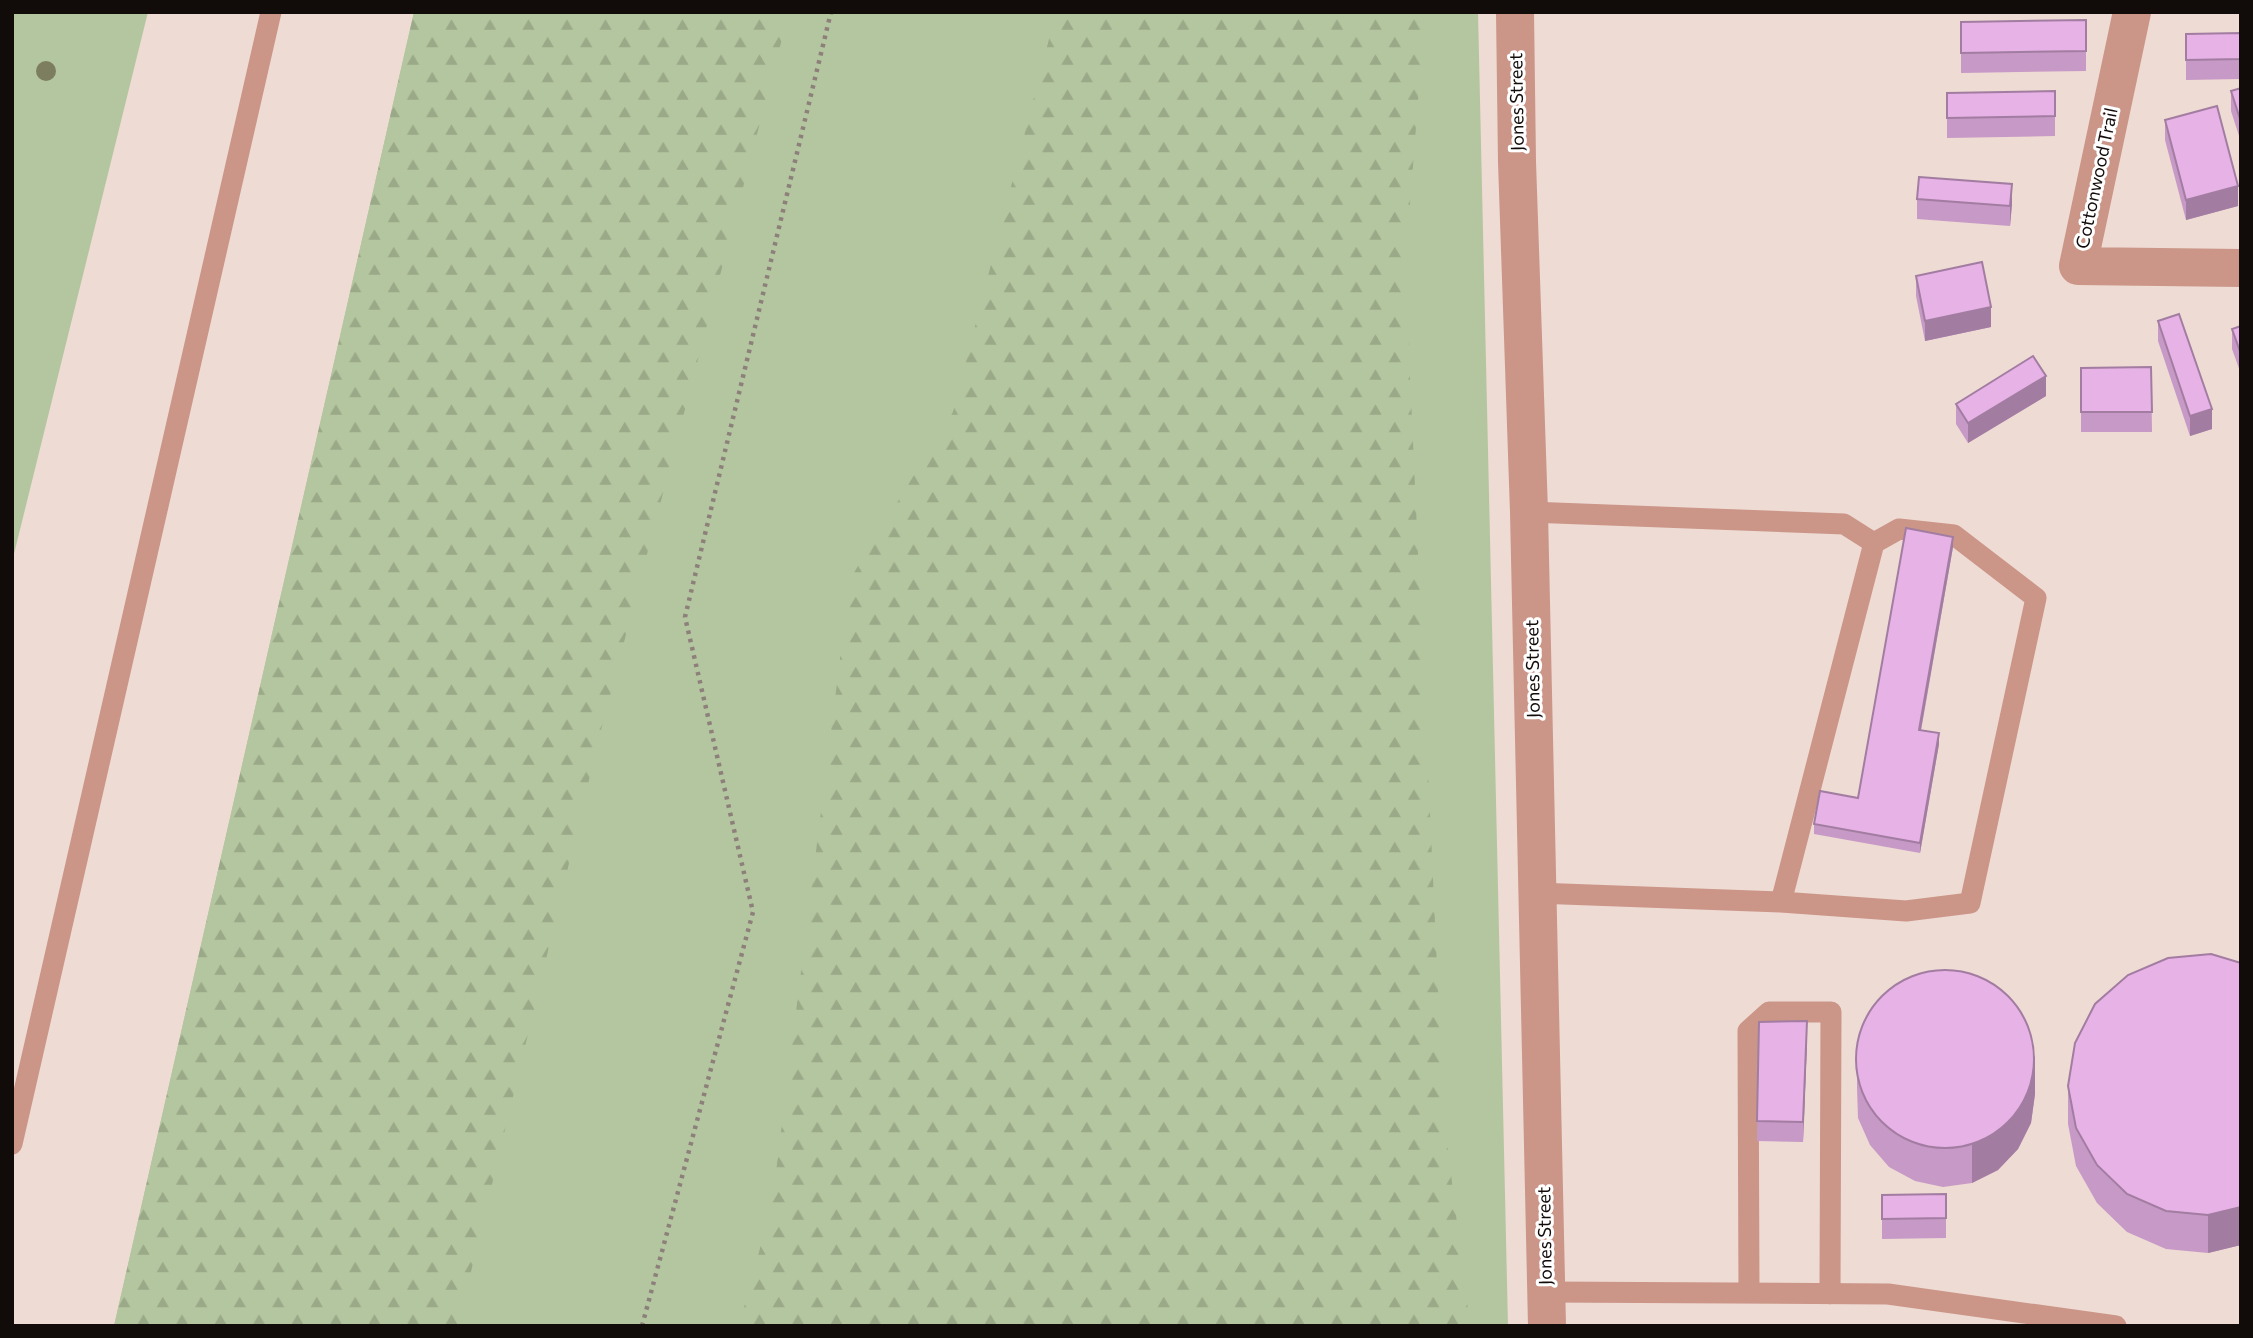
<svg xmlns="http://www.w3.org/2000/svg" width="2253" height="1338" viewBox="0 0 2253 1338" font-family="Commissioner,sans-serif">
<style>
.grass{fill:#b4c69f}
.forest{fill:url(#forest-firs)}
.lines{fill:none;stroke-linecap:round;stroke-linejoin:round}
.path{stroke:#8d807b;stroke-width:4.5;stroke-dasharray:3.5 5;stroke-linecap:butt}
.lane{stroke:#cb9588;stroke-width:21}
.street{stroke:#cb9588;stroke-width:38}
.tree{fill:#7d7e60}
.wall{fill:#c799c6}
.shaded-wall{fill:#a27da1}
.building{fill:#e7b2e6;stroke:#a27da1;stroke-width:2}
.labels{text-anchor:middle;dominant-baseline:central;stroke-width:6;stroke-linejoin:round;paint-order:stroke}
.street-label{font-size:18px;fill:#110b09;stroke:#fff}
</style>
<defs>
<pattern id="forest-firs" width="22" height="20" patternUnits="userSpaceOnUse" patternTransform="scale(1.75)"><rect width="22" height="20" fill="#b4c69f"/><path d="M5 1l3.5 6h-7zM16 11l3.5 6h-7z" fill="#9aa988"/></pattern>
</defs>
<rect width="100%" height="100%" fill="#eedbd4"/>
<path class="grass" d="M12 12H148L12 562Z
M414 12H1478L1508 1326H114Z"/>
<path class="forest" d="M414 12H789L601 730 458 1326H114Z
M1056 12H1425L1405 268 1444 1119 1470 1326H739L772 1204 850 579 953 412Z"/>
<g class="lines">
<path class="path" d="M642 1326 753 912 685 617 831 12"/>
<path class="lane" d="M1529 512 1844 524 1874 543 1781 902 1536 893
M1781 902 1906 911 1970 903 2036 598 1954 535 1899 529 1874 543
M12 1144 271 12
M1546 1292 1888 1294 2116 1326
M1749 1293 1748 1031 1769 1012H1831L1830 1294"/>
<path class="street" d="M1515 12 1517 162 1529 512 1547 1326
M2132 12 2078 266 2241 268"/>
</g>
<circle class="tree" cx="46" cy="71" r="10"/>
<path class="wall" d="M2086 20V71L1961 73V22Z
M2241 33V79L2186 80V34Z
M2241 88V142L2231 111V91Z
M2055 91V136L1947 138V93Z
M2165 120 2238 206 2186 220 2165 140Z
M1917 199 2012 204 2010 226 1917 219Z
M1916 276 1991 327 1925 341 1916 296Z
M2158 321 2212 429 2190 436 2158 341Z
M2241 326V374L2232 349V329Z
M2151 367 2152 432H2081V368Z
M2046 396 1968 443 1956 424V404Z
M1953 547 1921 731 1939 744 1920 853 1814 834V824L1858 798Z
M2241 963V1245L2208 1253 2166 1249 2127 1232 2097 1203 2076 1166 2068 1124V1086Z
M1759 1022 1807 1041 1803 1142 1757 1141Z
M1857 1050 2035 1094 2031 1123 2018 1149 1998 1170 1972 1183 1943 1187 1915 1181 1889 1167 1870 1145 1858 1118 1857 1087Z
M1946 1194V1238L1882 1239V1195Z"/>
<path class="shaded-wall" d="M2012 184V204L2010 226V206Z
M2238 186V206L2186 220V200Z
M1991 307V327L1925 341V321Z
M2046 376V396L1968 443V423Z
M2212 409V429L2190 436V416Z
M1953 537V547L1919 740V730Z
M1939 733V744L1920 853V843Z
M1807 1021V1041L1803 1142V1122Z
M2035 1056V1094L2031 1123 2018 1149 1998 1170 1972 1183V1145Z
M2241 1207V1245L2208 1253V1215Z"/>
<path class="building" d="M2086 20V51L1961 53V22Z
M2241 33V59L2186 60V34Z
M2241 88V122L2231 91Z
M2055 91V116L1947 118V93Z
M2217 106 2238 186 2186 200 2165 120Z
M1919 177 2012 184 2010 206 1917 199Z
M1982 262 1991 307 1925 321 1916 276Z
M2179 314 2212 409 2190 416 2158 321Z
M2241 326V354L2232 329Z
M2033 356 2046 376 1968 423 1956 404Z
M2151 367 2152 412H2081V368Z
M1906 528 1953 537 1919 730 1939 733 1920 843 1814 824 1820 791 1858 798Z
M2211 954 2241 963V1207L2208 1215 2166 1211 2127 1194 2097 1165 2076 1128 2068 1086 2075 1043 2095 1004 2128 975 2168 958Z
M1856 1059a89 89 0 1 1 178 0a89 89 0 1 1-178 0Z
M1807 1021 1803 1122 1757 1121 1759 1022Z
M1946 1194V1218L1882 1219V1195Z"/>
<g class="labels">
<g class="street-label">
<text transform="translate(1516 102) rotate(-91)">Jones Street</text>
<text transform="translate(2096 178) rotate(-78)">Cottonwood Trail</text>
<text transform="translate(1532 669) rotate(-91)">Jones Street</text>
<text transform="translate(1544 1236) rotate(-91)">Jones Street</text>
</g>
</g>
<rect width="2253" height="1338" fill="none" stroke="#110b09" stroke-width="28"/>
</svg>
